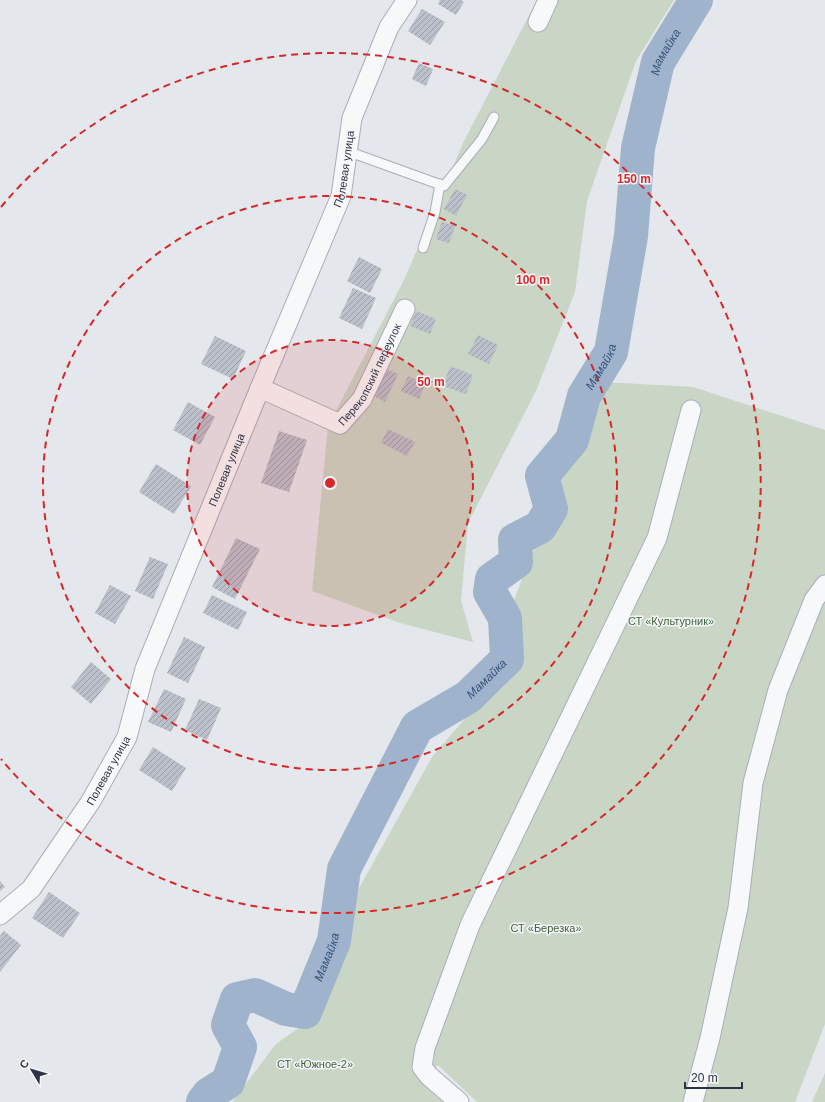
<svg xmlns="http://www.w3.org/2000/svg" width="825" height="1102" viewBox="0 0 825 1102" font-family="Arial,sans-serif">
<style>
.green{fill:#c9d6c5}
.lines{fill:none;stroke-linecap:round;stroke-linejoin:round}
.river{stroke:#9fb4cc;stroke-width:34}
.building{fill:url(#building-hatch)}
.service-casing{stroke:#a9aeb7;stroke-width:11}
.minor-casing{stroke:#a9aeb7;stroke-width:21}
.service{stroke:#f7f8fa;stroke-width:9}
.minor{stroke:#f7f8fa;stroke-width:19}
.ring{fill:none;stroke:#d62828;stroke-width:2;stroke-dasharray:7 5}
.labels{text-anchor:middle;dominant-baseline:central;stroke-width:3;stroke-linejoin:round;paint-order:stroke}
.street-label{font-size:11px;fill:#2b3445;stroke:#f4f6f9}
.park-label{font-size:11px;fill:#3f6138;stroke:#f4f6f9}
.water-label{font-size:12px;font-style:italic;fill:#34527a;stroke:#f4f6f9}
.centre{fill:#d62828;stroke:#f4f6f9;stroke-width:2}
.ring-label{font-size:12px;text-anchor:middle;font-weight:bold;fill:#d62828;stroke:#f4f6f9;stroke-width:3;stroke-linejoin:round;paint-order:stroke}
</style>
<defs>
<pattern id="building-hatch" width="6" height="6" patternUnits="userSpaceOnUse"><rect width="6" height="6" fill="#bbc0ca"/><path d="M-1 1l2-2M0 6l6-6M5 7l2-2" fill="none" stroke="#989da6"/></pattern>
</defs>
<rect width="100%" height="100%" fill="#e4e7ec"/>
<path class="green" d="M537 0H674L636 61 587 201 575 292 536 391 468 523 461 601 473 642 400 623 312 591 328 426 404 280 464 141Z
M604 382 693 387 825 430V1024L795 1102H477L438 1065 420 1079 448 1102H232L276 1044 314 1017 353 899 432 757 510 666 514 600 556 490Z
M825 1073V1102H812Z"/>
<g class="lines">
<path class="river" id="s1" d="M203 1102 209 1094 228 1082 240 1047 228 1025 237 999 255 995 286 1009 305 1012 334 941 344 869 417 727 468 697 507 659 505 618 490 592 492 579 516 562 515 540 540 527 551 509 542 476 572 440 584 396 611 352 631 236 638 148 658 62 696 0"/>
</g>
<path class="building" d="M440 0H461L464 2 456 15 438 4Z
M422 9 445 22 430 45 408 31Z
M419 63 433 69 426 86 412 79Z
M455 189 467 195 456 216 444 209Z
M442 222 455 226 449 243 436 239Z
M359 257 382 269 370 293 347 281Z
M353 288 376 298 362 329 339 318Z
M416 311 436 319 430 334 410 326Z
M478 335 498 345 489 364 468 354Z
M215 336 246 351 233 379 201 364Z
M450 366 473 375 466 394 443 386Z
M385 368 398 374 385 402 372 395Z
M408 376 426 384 419 399 401 391Z
M188 402 215 417 200 445 173 430Z
M388 429 415 442 407 456 381 443Z
M279 431 307 440 289 492 261 483Z
M156 464 191 486 174 514 139 492Z
M236 538 260 549 235 599 212 587Z
M150 557 168 564 153 599 135 591Z
M110 585 131 596 115 624 95 613Z
M212 595 247 612 238 630 203 613Z
M184 637 205 647 188 683 167 673Z
M91 662 111 679 91 704 71 687Z
M164 689 186 699 171 732 148 722Z
M199 699 221 708 207 740 185 730Z
M153 747 186 768 172 791 139 770Z
M0 881 5 887 0 891Z
M49 892 80 913 63 938 32 918Z
M4 931 21 945 0 972V936Z"/>
<g class="lines">
<defs>
<path id="service" d="M347 151 444 186 482 139 494 117
M423 248 435 212 440 184"/>
<g id="minor">
<path d="M538 22 548 0"/>
<path id="s2" d="M260 388 340 424 362 399 405 309"/>
<path id="s3" d="M0 915 31 889 91 801 127 737 145 669 260 388 341 196 352 118 389 27 407 0"/>
<path d="M459 1102 429 1076 422 1067 425 1048 470 925 657 538 691 410"/>
<path d="M693 1102 710 1038 738 908 753 783 778 690 814 600 825 585"/>
</g>
</defs>
<use href="#service" class="service-casing"/>
<use href="#minor" class="minor-casing"/>
<use href="#service" class="service"/>
<use href="#minor" class="minor"/>
</g>
<circle cx="330" cy="483" r="143" fill="#d62828" fill-opacity=".12"/>
<g class="ring">
<circle cx="330" cy="483" r="143"/>
<circle cx="330" cy="483" r="287"/>
<path d="M1 207A430 430 0 1 1 1 759"/>
</g>
<g class="labels">
<g class="street-label">
<text stroke="none"><textPath href="#s3" startOffset="830">Полевая улица</textPath></text>
<text stroke="none"><textPath href="#s2" startOffset="146">Перекопский переулок</textPath></text>
<text stroke="none"><textPath href="#s3" startOffset="506">Полевая улица</textPath></text>
<text stroke="none"><textPath href="#s3" startOffset="182">Полевая улица</textPath></text>
</g>
<g class="park-label">
<text x="671" y="621">СТ «Культурник»</text>
<text x="546" y="928">СТ «Березка»</text>
<text x="315" y="1064">СТ «Южное-2»</text>
</g>
<g class="water-label">
<text stroke="none"><textPath href="#s1" startOffset="1286">Мамайка</textPath></text>
<text stroke="none"><textPath href="#s1" startOffset="962">Мамайка</textPath></text>
<text stroke="none"><textPath href="#s1" startOffset="588">Мамайка</textPath></text>
<text stroke="none"><textPath href="#s1" startOffset="253">Мамайка</textPath></text>
</g>
</g>
<circle cx="330" cy="483" r="6" class="centre"/>
<g class="ring-label">
<text x="634" y="183">150 m</text>
<text x="533" y="284">100 m</text>
<text x="431" y="386">50 m</text>
</g>
<g transform="translate(32 1070) rotate(308)" stroke="#f4f6f9" stroke-width="3" paint-order="stroke">
<path d="M0-3L7 15L0 10L-7 15Z" fill="#2b3445"/>
<text y="-6" font-size="11" font-weight="bold" text-anchor="middle" fill="#2b3445">С</text>
</g>
<path d="M685 1082v6h57v-6" fill="none" stroke="#2b3445" stroke-width="2"/>
<text x="691" y="1082" font-size="12" fill="#2b3445" stroke="#f4f6f9" stroke-width="3" paint-order="stroke">20 m</text>
</svg>
